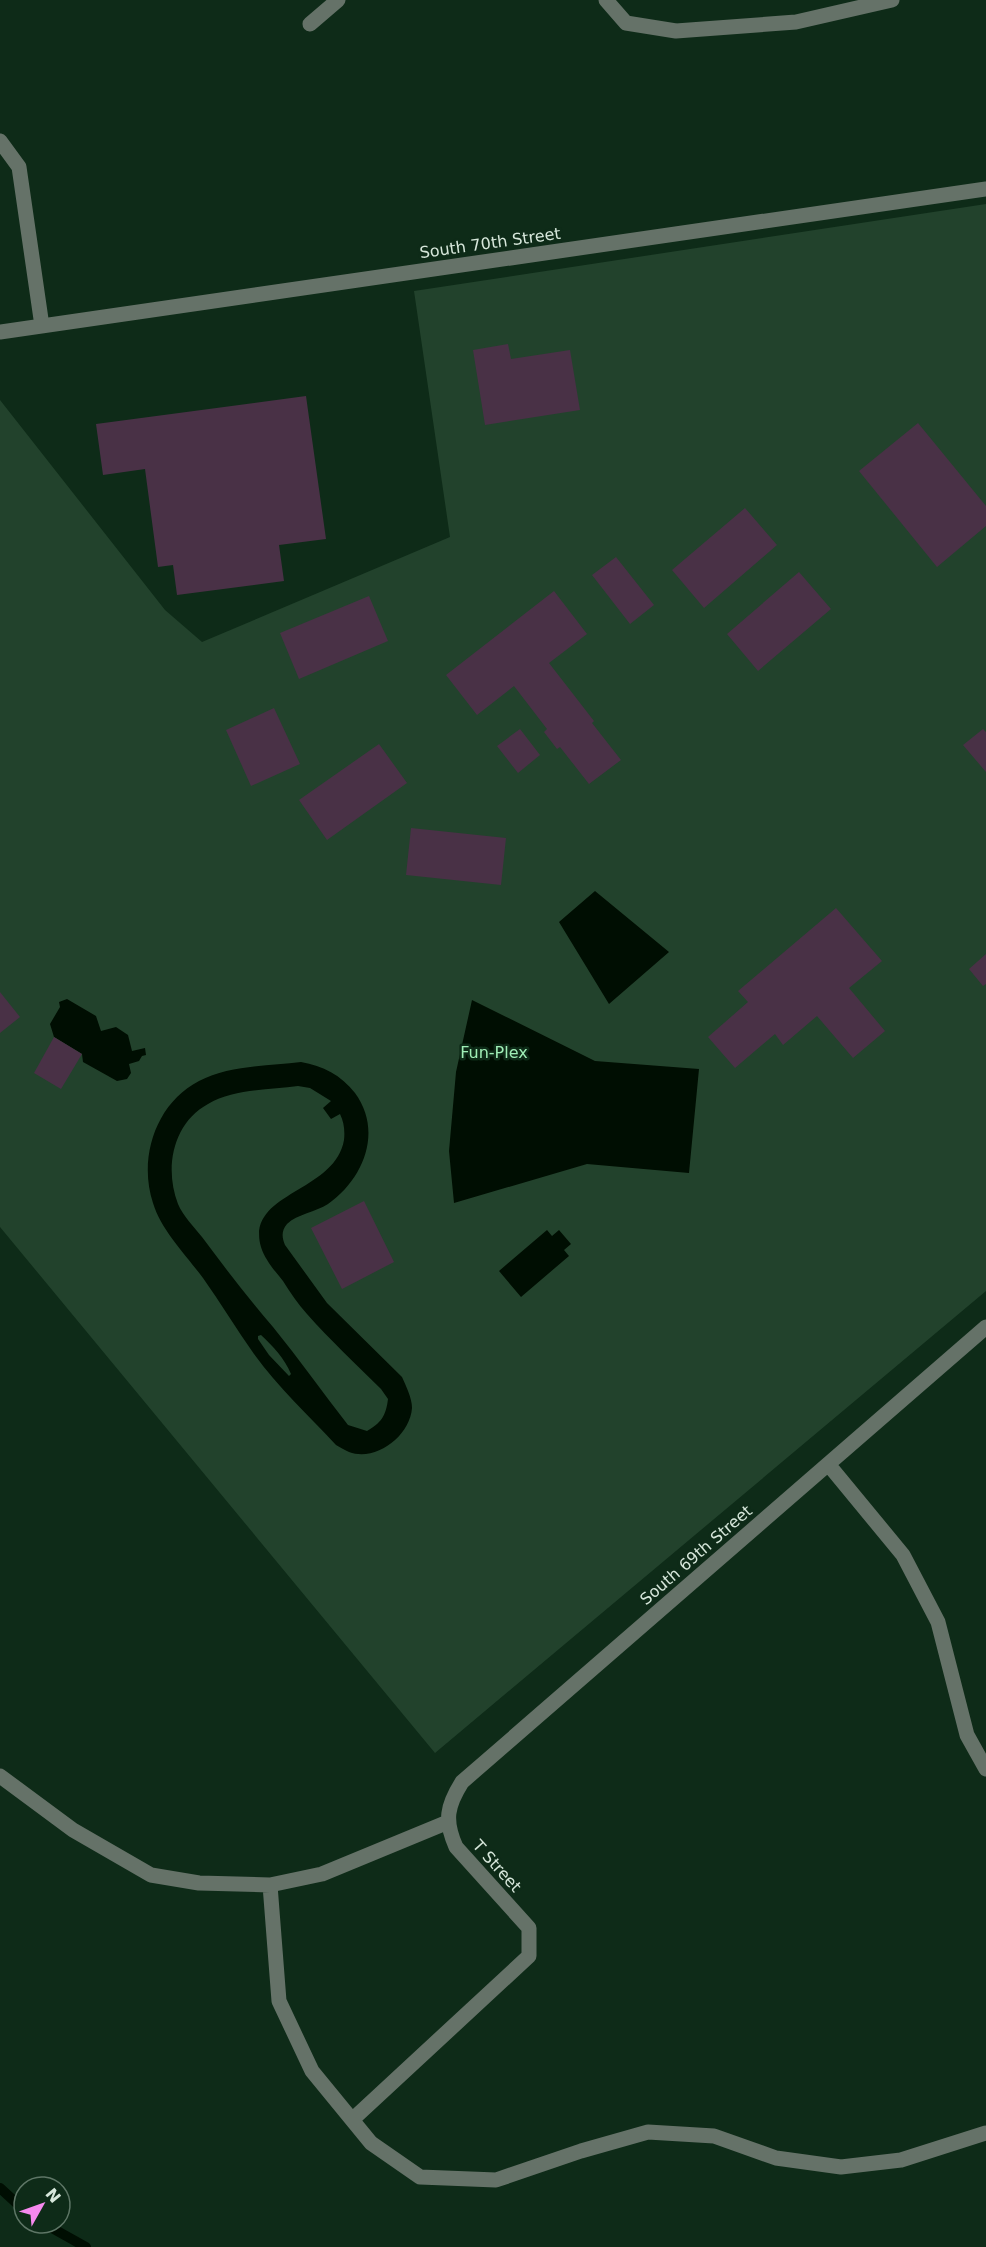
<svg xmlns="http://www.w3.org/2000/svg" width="986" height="2247" viewBox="0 0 986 2247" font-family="'DejaVu Sans',sans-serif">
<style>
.green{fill:#22422c}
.water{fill:#000e02;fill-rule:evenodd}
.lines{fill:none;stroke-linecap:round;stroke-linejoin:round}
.stream{stroke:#000e02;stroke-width:10}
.building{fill:#493146}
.minor{stroke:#657268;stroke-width:15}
.labels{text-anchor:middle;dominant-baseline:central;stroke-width:5;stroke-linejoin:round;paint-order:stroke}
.street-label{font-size:16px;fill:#d7e7db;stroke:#0e2b18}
.park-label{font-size:16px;fill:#9feeb6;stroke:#0e2b18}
</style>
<rect width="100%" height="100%" fill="#0e2b18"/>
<path class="green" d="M986 204V1291L435 1753 0 1227V400L165 610 202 642 450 537 414 291Z"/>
<path class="water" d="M595 891 669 952 609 1004 559 922Z
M67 999 96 1016 101 1031 116 1027 128 1035 132 1051 145 1048 146 1055 142 1056 139 1061 129 1064 131 1073 127 1079 117 1081 83 1062 82 1054 54 1037 50 1024 60 1007 59 1002Z
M472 1000 595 1061 699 1069 689 1173 587 1164 454 1203 449 1151 456 1072Z
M301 1062C323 1066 341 1075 355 1093 383 1131 364 1179 328 1204 316 1212 297 1214 287 1224 281 1231 282 1238 285 1245L327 1303 402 1377C406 1386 412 1398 412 1408 410 1436 376 1462 349 1452 344 1450 340 1447 336 1445 308 1415 278 1387 254 1354 236 1329 221 1303 203 1278 186 1255 161 1230 153 1203 138 1158 156 1103 199 1081 229 1065 268 1066 301 1062ZM298 1086 310 1088 331 1101 323 1108 331 1119 340 1114C344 1122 345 1131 344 1140 335 1193 245 1192 261 1247 265 1260 275 1271 283 1281 290 1292 298 1304 307 1314 330 1340 356 1364 381 1389L388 1399C386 1416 381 1423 367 1431L348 1425C323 1393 299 1359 273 1327 248 1298 225 1268 202 1237 194 1227 183 1216 178 1204 164 1168 173 1123 208 1104 234 1089 269 1090 298 1086ZM261 1335C273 1346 285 1359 291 1374L289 1376 269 1355 258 1339V1336Z
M547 1230 552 1236 559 1230 571 1244 564 1250 569 1256 521 1297 499 1271Z"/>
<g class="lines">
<path class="stream" d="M0 2188 24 2210
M43 2223 86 2247"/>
</g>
<path class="building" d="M508 344 511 359 570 350 580 410 485 425 473 350Z
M306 396 326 539 279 545 284 581 177 595 173 565 158 567 145 469 103 475 96 424Z
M918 423 986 506V526L937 567 859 471Z
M745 508 777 545 704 608 672 570Z
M616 557 654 605 630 624 592 575Z
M799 572 831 609 758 671 727 634Z
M554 591 587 634 549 663 594 721 592 723 621 760 589 784 560 747 557 749 544 732 547 729 514 686 477 715 446 675Z
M369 596 388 641 299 679 280 633Z
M274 708 300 764 251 786 226 730Z
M520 729 540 755 518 773 497 746Z
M983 729 986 732V772L963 745Z
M379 744 407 783 327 840 299 800Z
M411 828 506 838 501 885 406 875Z
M836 908 882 961 849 988 885 1031 853 1058 817 1016 783 1045 775 1034 735 1068 708 1037 748 1002 738 991Z
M986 954V984L983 986 969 969Z
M0 992 20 1017 0 1033Z
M54 1037 82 1054 61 1089 34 1073Z
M364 1201 394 1262 342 1289 311 1228Z"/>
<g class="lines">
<path class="minor" d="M606 0 626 23 676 31 796 22 892 0
M310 24 338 0
M0 141 19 167 42 326
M0 332 986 189
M828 1464 903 1555 938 1622 967 1735 986 1769
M0 1776 73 1830 151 1875 199 1883 270 1885 322 1874 448 1822
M270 1885 279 2001 312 2071 371 2143 420 2177 496 2180 581 2151 648 2132 714 2136 776 2158 841 2167 901 2160 986 2133
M352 2120 529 1956V1928L456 1847C444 1820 447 1806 462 1782L986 1327"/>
</g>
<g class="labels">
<g class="street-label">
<text transform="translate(490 243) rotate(-8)">South 70th Street</text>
<text transform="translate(696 1555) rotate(-41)">South 69th Street</text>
<text transform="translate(497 1866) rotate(48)">T Street</text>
</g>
<g class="park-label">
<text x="494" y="1052">Fun-Plex</text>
</g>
</g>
<g transform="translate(42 2205) rotate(50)"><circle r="28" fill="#0e2b18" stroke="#5e7666" stroke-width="1.5"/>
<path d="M0-4.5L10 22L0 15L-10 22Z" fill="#f689ee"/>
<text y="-9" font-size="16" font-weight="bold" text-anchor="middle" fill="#d7e7db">N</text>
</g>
</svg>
